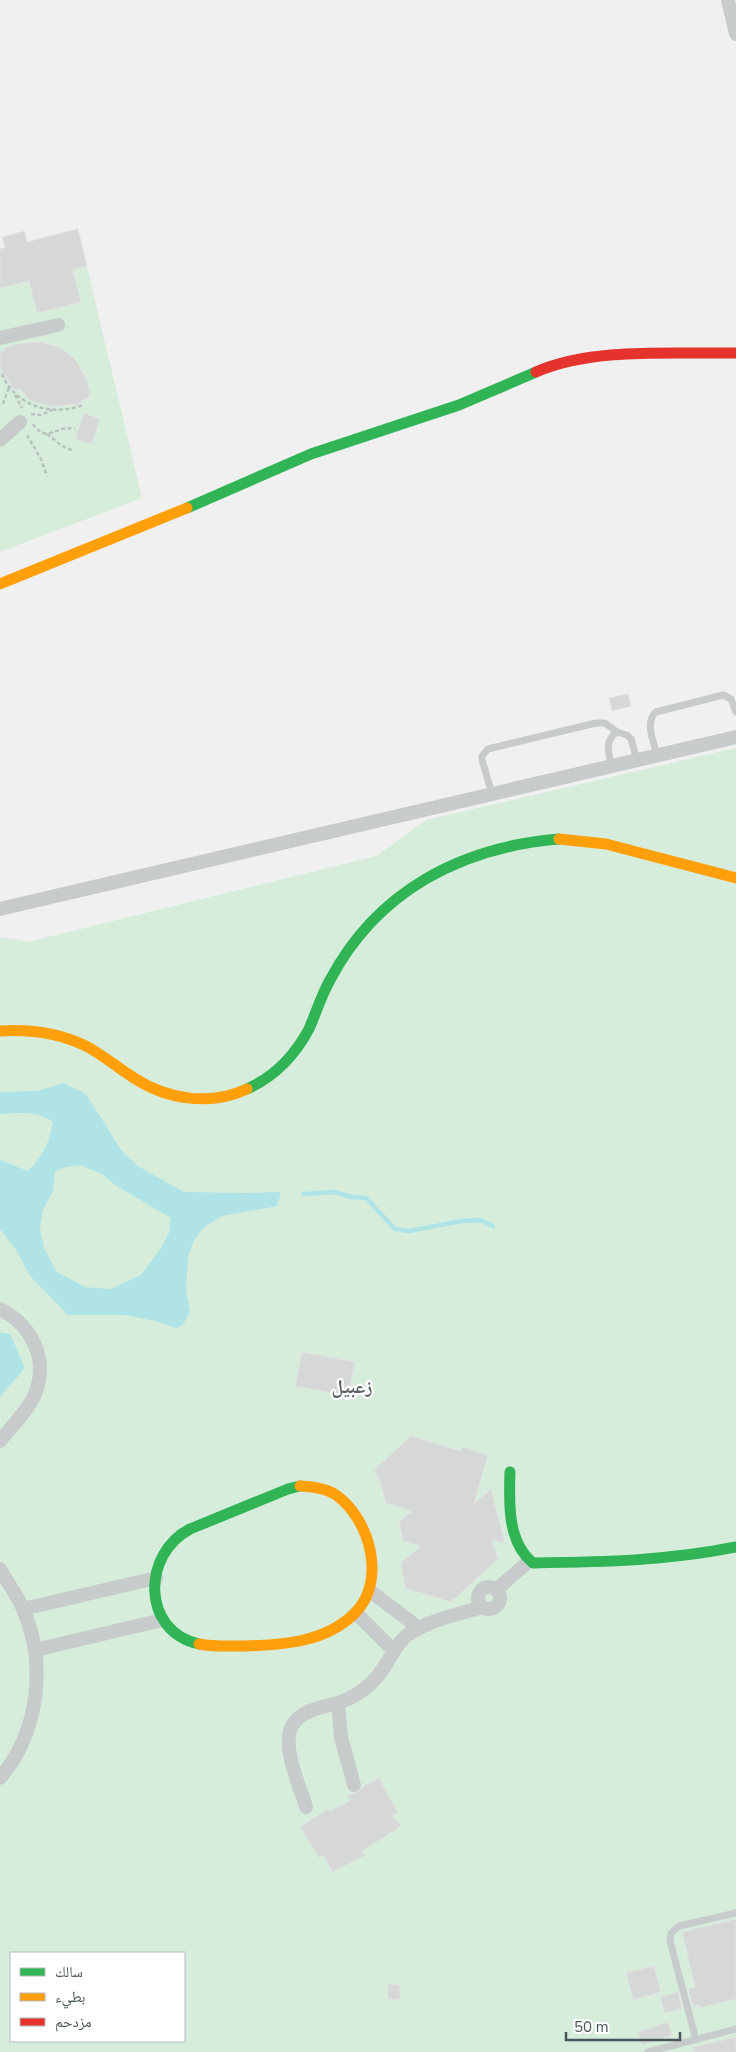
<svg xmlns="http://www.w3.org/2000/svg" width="736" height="2052" viewBox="0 0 736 2052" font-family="'Nunito Sans','Noto Naskh Arabic',sans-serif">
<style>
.green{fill:#d7eddc;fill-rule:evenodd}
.water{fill:#b0e3e6;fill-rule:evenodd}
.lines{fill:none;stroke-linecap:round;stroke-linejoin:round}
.stream{stroke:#b0e3e6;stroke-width:4.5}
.building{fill:#d6d8d8;stroke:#e2e2e3}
.path{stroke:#b8c2be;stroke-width:2.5;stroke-dasharray:4 2.5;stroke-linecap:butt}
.lane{stroke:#c8cbcb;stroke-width:7}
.street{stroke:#c8cbcb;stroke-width:14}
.fast{stroke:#30b455;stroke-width:11}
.slow{stroke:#ff9f0a;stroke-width:11}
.jam{stroke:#e5322d;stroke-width:11}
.labels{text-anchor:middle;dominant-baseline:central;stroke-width:4.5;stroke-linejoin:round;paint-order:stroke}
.district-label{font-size:19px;font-weight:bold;fill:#5c6163;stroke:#fff}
</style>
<rect width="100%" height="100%" fill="#f0f0f0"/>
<path class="green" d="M78 229 142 498 0 552V249Z
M736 748V2052H0V937L28 942 376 856 426 820ZM11 1953H184V2041H11Z"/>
<path class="water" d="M64 1083 86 1094 122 1151 138 1166 184 1192 243 1193 281 1192 277 1206 222 1216 204 1227 194 1240 188 1257 186 1290 190 1311 183 1325 176 1328 156 1321 124 1315H68L30 1276 16 1250 0 1229V1160L28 1171C42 1158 50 1141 53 1122 37 1110 19 1113 0 1114V1092L36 1091ZM80 1165 102 1174 115 1185 171 1218 169 1233 161 1248 141 1275 110 1289 85 1287 57 1272 44 1248 40 1228 43 1210 53 1191 55 1172 66 1167Z
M0 1332 10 1334 25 1368 0 1397Z"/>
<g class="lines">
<path class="stream" d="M304 1194 334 1192 352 1197 366 1198 395 1229 409 1231 462 1221 480 1220 493 1226"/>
</g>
<path class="building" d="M78 229 87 266 73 270 81 302 37 313 29 281 0 288V249L5 248 2 237 24 231 27 242Z
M40 342 59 347 74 358 85 376 90 392 89 397 78 404 52 407 30 400 19 388 17 391 12 387 0 368V353L7 347 17 344Z
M84 413 100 419 92 444 75 439Z
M628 694 631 706 612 711 609 698Z
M302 1352 355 1362 348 1396 295 1386Z
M411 1436 461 1451 462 1447 488 1455 474 1504 491 1489 505 1543 492 1540 498 1559 451 1602 405 1588 401 1563 421 1546 403 1541 399 1522 412 1511 386 1503 381 1484 374 1470Z
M379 1778 398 1813 392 1816 402 1826 362 1851 366 1855 332 1872 324 1855 319 1858 300 1827 328 1809 330 1811 350 1801 347 1795 357 1793 363 1787Z
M736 1919V1999L699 2008V2005L693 2006 688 1989 695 1987 682 1932Z
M654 1966 661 1992 633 2000 626 1973Z
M388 1984 400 1985V2000L388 1999Z
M678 1992 682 2009 664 2013 660 1997Z
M668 2022 672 2035 642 2045 638 2032Z
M736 2037V2052H694L693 2047Z"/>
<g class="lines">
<path class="path" d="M2 374C15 406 52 417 83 405
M15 395 22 408
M3 404 9 387
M31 414 41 415 52 410
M33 424C48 445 55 424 75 429
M47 434 62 446 74 451
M27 435 41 459 47 476"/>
<path class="lane" d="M657 755C654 742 644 722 656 712L723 695 731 699 736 712
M611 766C609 753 604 740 617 732
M492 794 482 760V756L488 749 596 723H605L617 732 627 735 631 739 637 760
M696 2040 670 1941 671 1933 679 1926 736 1913
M648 2052 736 2029"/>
<path class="street" d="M728 0 736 34
M0 338 58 325
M0 440 20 422
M0 909 736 737
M0 1309C32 1325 49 1360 35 1394 28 1411 12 1426 0 1441
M0 1569C7 1582 17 1595 23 1609 47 1663 39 1732 0 1778
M478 1598a11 11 0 1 1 22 0a11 11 0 1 1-22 0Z
M496 1590 529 1561
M370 1591 419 1628
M23 1609 156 1578
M356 1613 394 1651
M35 1650 162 1620
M338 1703 341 1737 354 1785
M306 1807C300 1786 281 1747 292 1726 304 1705 333 1708 352 1697 366 1690 377 1679 385 1666 391 1656 396 1646 404 1638 421 1622 460 1614 482 1607"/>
<path class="fast" d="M187 508 311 454 459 405 536 372
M247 1089C274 1077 295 1055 309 1029 316 1013 321 996 330 980 377 891 461 847 559 839
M510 1472C509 1502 507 1542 533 1563 604 1562 666 1561 736 1547
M199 1644C141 1631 142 1554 190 1529L288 1489 300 1486"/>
<path class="slow" d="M0 584 187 508
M559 839 606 844 736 878
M0 1031C30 1029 59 1033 86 1046 103 1055 118 1068 134 1078 168 1100 210 1106 247 1089
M199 1644C214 1647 230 1646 245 1646 284 1645 326 1642 355 1613 387 1581 370 1519 336 1495 326 1488 312 1487 300 1486"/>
<path class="jam" d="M536 372C593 347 674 354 736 353"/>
</g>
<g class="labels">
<g class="district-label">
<text x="352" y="1387">زعبيل</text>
</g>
</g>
<rect x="10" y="1952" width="175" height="90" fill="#ffffff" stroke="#b6bbbd"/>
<rect x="20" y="1968" width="25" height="8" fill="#30b455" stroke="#b6bbbd"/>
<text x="55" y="1977" font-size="15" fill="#49555a">سالك</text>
<rect x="20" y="1993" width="25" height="8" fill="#ff9f0a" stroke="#b6bbbd"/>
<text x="55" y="2002" font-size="15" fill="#49555a">بطيء</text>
<rect x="20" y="2018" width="25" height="8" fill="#e5322d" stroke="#b6bbbd"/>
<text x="55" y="2027" font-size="15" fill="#49555a">مزدحم</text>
<path d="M566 2032v8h114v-8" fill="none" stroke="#49555a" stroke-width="2.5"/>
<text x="574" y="2032" font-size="15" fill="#49555a" stroke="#ffffff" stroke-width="4" paint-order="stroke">50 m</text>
</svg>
